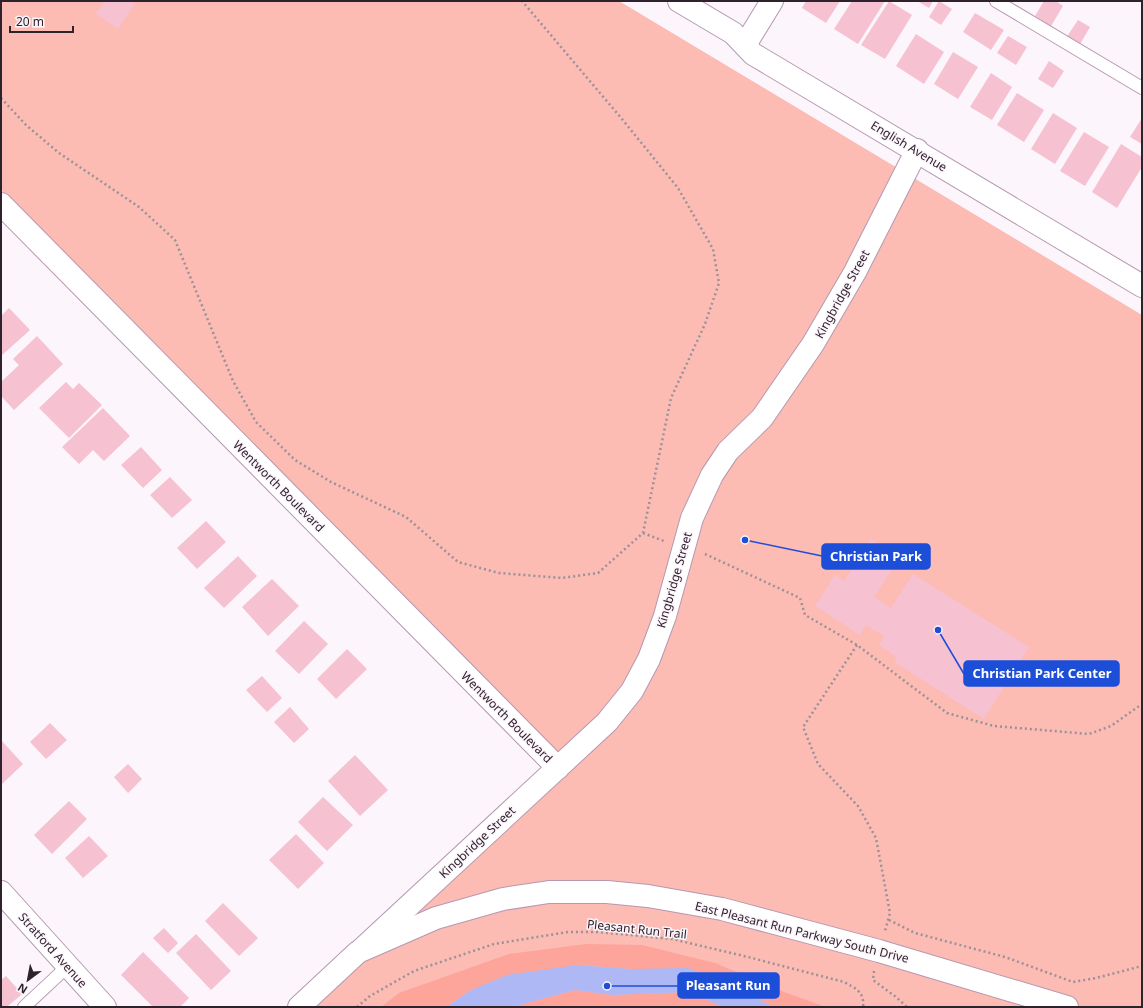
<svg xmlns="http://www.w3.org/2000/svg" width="1143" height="1008" viewBox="0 0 1143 1008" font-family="'Noto Sans',sans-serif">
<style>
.green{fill:#fcbbb3}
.forest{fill:#fda49b}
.water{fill:#adb8f4}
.building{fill:#f6c1d1}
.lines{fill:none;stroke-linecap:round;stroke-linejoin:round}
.lane-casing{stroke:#b698b1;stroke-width:14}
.street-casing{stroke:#b698b1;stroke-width:24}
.secondary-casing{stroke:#b698b1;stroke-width:24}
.path{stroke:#9a9199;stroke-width:2.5;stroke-dasharray:2 3;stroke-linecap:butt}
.lane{stroke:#fff;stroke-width:12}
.street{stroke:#fff;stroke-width:22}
.secondary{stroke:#fff;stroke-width:22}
.labels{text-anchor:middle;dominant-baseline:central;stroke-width:3;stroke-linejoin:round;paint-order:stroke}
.street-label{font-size:12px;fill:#2e222c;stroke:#fcf5fb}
.leader{fill:none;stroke:#1d4ed8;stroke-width:1.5}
.callout-dot{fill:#1d4ed8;stroke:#fcf5fb;stroke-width:1.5}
.callout{fill:#1d4ed8;stroke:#1d4ed8;stroke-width:1.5}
.callout-label{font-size:13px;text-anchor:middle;font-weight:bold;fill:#fff}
</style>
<rect width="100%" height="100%" fill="#fcf5fb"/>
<path class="green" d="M1 1H619L1142 315V1007H316L570 764 1 190Z"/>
<path class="forest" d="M586 944 642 945 715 963 784 992 826 1007H774L724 982 631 969 577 965 471 990 446 1007H381L399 993 509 954Z
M575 990 612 995 690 992 723 1007H512Z"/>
<path class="water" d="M577 965 631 969 688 968 724 982 774 1007H723L690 992 612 995 575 990 512 1007H446L471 990 507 975Z"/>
<path class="building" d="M105 1H131L135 4 118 29 96 14Z
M806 1H840L826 23 802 8Z
M852 1H885L858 44 834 29Z
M889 1 912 15 885 59 861 45Z
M917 1H933L929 8Z
M939 1 952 9 941 25 929 17Z
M1044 1H1056L1063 6 1051 26 1035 16Z
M975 13 1004 30 991 50 963 32Z
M1078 20 1090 27 1079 46 1066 38Z
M916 34 944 52 924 84 896 66Z
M1008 36 1027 47 1016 65 997 53Z
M953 52 978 67 958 99 934 84Z
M1049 61 1064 71 1053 88 1038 79Z
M991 73 1012 87 992 120 970 107Z
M1017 93 1044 110 1024 142 997 125Z
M1053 113 1077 128 1055 164 1031 149Z
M1142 118V144L1130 137Z
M1084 132 1109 147 1085 186 1060 171Z
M1121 144 1142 157V167L1117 208 1092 192Z
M9 308 30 330 1 356V316Z
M37 336 63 364 14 410 1 396V382L19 365 13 359Z
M66 382 73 389 79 383 102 405 69 438 39 408Z
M103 408 130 436 104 461 93 450 79 464 62 447Z
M141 447 162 470 143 488 121 465Z
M170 477 192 500 172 518 150 495Z
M206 521 226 542 197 569 177 548Z
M871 539 900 557 874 597 891 608 913 574 1029 647 984 719 894 662 897 657 879 645 884 636 866 625 860 635 815 606 835 575 844 581Z
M238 556 257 576 224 608 204 588Z
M272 579 299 606 268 636 242 607Z
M304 621 328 644 299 674 275 651Z
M347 649 367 669 336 699 317 679Z
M262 676 282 698 267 712 246 690Z
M290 707 309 729 294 743 274 722Z
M50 723 67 740 46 759 30 742Z
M1 740 23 764 1 785Z
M355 755 388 790 360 816 328 781Z
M128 764 142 779 128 793 114 777Z
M323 797 353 825 327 851 298 822Z
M69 801 87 819 52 854 34 835Z
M296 834 324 863 298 889 269 860Z
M89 836 108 856 83 878 65 858Z
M223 903 258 938 239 956 205 921Z
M164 928 178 943 168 953 153 938Z
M196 934 231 971 211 990 176 953Z
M143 952 189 998 180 1007H153L121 975Z
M6 976 22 994 7 1007H1V980Z"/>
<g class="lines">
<defs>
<path id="lane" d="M996 1 1142 88
M24 1007 68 966"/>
<path id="street" d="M745 45 772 1
M1 204 558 768
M1 892 105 1007
M361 950 607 722 632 691 649 659 665 616 692 518 712 475 728 451 762 418 813 344 855 272 917 150"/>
<path id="secondary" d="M679 1 733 33 753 54 1142 286
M299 1007 358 952 436 918 503 899 549 892H607L648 896 722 909 879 951 1067 1007"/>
</defs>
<use href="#lane" class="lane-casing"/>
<use href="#street" class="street-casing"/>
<use href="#secondary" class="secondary-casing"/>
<path class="path" d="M1 98 26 125 59 153 139 207 175 240 233 381 256 422 295 460 331 482 406 517 458 562 499 573 562 578 598 573 643 533 671 398 705 324 719 283 713 249 678 188 622 119 522 1
M643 533 664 541
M705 554 800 598 805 615 857 645 947 713 994 726 1089 734 1111 726 1142 704
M857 645 803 727 818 764 858 806 876 838 890 913 885 931
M889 920 915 933 1005 957 1073 982 1096 978 1142 966
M874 971 873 980 896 997 907 1007
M357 1007 370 996 414 971 494 944 568 932H598L672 939 748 957 844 982C855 988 865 992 863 1007"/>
<use href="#lane" class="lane"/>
<use href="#street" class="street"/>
<use href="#secondary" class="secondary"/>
</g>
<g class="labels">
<g class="street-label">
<text transform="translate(909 146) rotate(31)">English Avenue</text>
<text transform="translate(842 294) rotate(-61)">Kingbridge Street</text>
<text transform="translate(279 486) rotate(45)">Wentworth Boulevard</text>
<text transform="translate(674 580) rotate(-74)">Kingbridge Street</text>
<text transform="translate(507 717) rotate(45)">Wentworth Boulevard</text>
<text transform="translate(477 842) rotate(-43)">Kingbridge Street</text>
<text transform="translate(637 929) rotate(6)">Pleasant Run Trail</text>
<text transform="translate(802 932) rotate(14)">East Pleasant Run Parkway South Drive</text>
<text transform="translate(53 950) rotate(48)">Stratford Avenue</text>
</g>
</g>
<path class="leader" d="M745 540L822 556M938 630L964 674M607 986L678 986"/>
<g class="callout-dot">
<circle cx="745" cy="540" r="4"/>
<circle cx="938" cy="630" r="4"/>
<circle cx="607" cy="986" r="4"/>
</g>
<g class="callout">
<rect x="822" y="544" width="108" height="25" rx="4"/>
<rect x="964" y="661" width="155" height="25" rx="4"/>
<rect x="678" y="973" width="101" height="25" rx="4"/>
</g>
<g class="callout-label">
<text x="876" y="561">Christian Park</text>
<text x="1042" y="678">Christian Park Center</text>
<text x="728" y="990">Pleasant Run</text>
</g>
<rect width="1143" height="1008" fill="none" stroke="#2e222c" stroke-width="4"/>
<g transform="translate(28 980) rotate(212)" stroke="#fcf5fb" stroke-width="3" paint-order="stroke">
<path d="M0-3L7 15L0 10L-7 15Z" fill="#2e222c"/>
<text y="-6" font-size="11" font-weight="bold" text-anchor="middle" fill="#2e222c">N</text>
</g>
<path d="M10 26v6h63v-6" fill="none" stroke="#2e222c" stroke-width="2"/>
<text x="16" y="26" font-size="12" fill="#2e222c" stroke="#fcf5fb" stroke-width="3" paint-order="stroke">20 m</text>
</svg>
